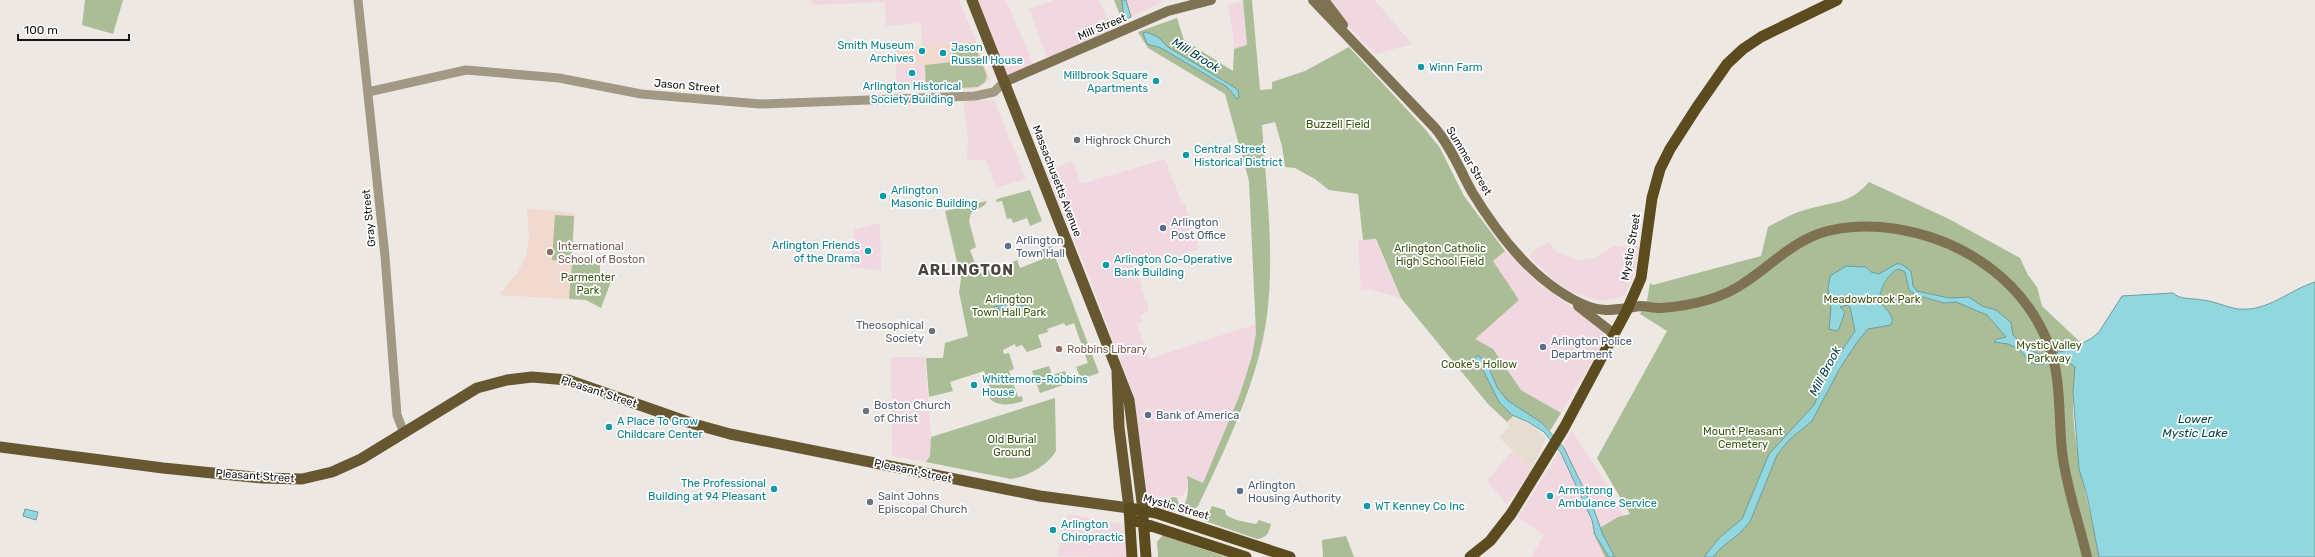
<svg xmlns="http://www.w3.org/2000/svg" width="2315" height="557" viewBox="0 0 2315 557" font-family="Rubik,sans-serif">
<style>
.commercial{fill:#f1d7df}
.built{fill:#e7dcd2}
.education{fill:#f1d9cf}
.green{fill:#aabd96}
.water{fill:#92d7dd;stroke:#6d9da0}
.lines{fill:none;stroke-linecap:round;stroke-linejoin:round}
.tertiary{stroke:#a19984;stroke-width:9}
.secondary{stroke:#7e7253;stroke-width:10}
.primary{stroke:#665730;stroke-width:11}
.trunk{stroke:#5c4b1e;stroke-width:11}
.culture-dot{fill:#0f9aa8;stroke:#fff;stroke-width:1.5}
.worship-dot{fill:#6b7280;stroke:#fff;stroke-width:1.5}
.service-dot{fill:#5c6f8a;stroke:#fff;stroke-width:1.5}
.education-dot{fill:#8d6e63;stroke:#fff;stroke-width:1.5}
.labels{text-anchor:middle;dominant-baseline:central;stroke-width:3.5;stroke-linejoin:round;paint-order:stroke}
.street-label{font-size:11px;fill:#161513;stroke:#fff}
.culture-label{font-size:11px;fill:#0d838f;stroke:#fff;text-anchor:start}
.park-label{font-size:11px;fill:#3b5611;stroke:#fff}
.worship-label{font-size:11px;fill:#5b616d;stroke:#fff;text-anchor:start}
.service-label{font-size:11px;fill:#4e5e75;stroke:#fff;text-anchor:start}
.education-label{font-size:11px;fill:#785e54;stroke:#fff;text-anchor:start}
.water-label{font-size:12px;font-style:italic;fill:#004348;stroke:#fff}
.district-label{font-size:15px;font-weight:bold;letter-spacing:1px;fill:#494542;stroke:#fff}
</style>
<rect width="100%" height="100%" fill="#ede8e3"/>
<path class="commercial" d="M811 0H959L976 41 922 46 921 23 886 26 885 2 812 5Z
M972 0H1006L1035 68 1004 82Z
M1054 0H1099L1114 34 1049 62 1029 9Z
M1126 0H1161L1162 2 1131 17Z
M1330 0H1375L1412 44 1375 54 1342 19Z
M1243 1 1247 45 1234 49 1233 32 1227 5Z
M924 65 925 90 896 93V66Z
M994 100 1026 179 996 188 986 160H967L968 138 963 101Z
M1165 159 1181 201 1185 204 1199 249 1136 268 1149 311 1140 315 1142 322 1137 324 1149 359 1256 324V333L1252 356 1240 394 1203 483 1187 477 1188 486 1185 493 1182 496 1161 497 1158 501 1149 504 1134 396 1090 279 1046 171 1073 161 1081 184Z
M880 223 881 270 850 267 854 230Z
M1358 240H1375L1401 298 1368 289 1361 291Z
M1549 242 1554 251 1579 261 1594 258 1614 246H1639L1635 270 1625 295 1614 299 1601 301 1571 292 1554 280 1530 257 1534 250Z
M1505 251 1537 282 1603 330 1605 340 1561 413 1521 390 1493 350 1474 339 1519 300 1493 261Z
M891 357H925L931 437 930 457 926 462 892 456Z
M1572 431 1602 476 1624 516 1618 517 1597 539 1605 557H1531L1544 535 1518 517Z
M1512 451 1531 470 1507 505 1487 481Z
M1068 514 1123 524 1127 557 1057 556Z"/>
<path class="built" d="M1514 417 1534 427 1546 438 1531 470 1499 437 1509 427 1507 422Z"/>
<path class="education" d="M976 41 990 80 976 89 925 90 924 65 896 66 895 48Z
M527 208 575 213 569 299 499 295 518 272 526 255 529 238Z"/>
<path class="green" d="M85 0H123L113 34 82 25Z
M1114 0H1126L1131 17 1122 20Z
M1243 0H1252L1260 90 1272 89V82L1305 71 1349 47 1424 128 1440 148 1464 196 1505 251 1493 261 1519 300 1475 339 1493 349 1521 390 1561 413 1550 431 1542 423 1520 410 1507 422 1488 404 1401 298 1376 239 1363 240 1358 194 1329 190 1315 179 1295 168 1285 167 1282 146 1275 122 1262 125C1266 187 1275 253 1267 315 1259 379 1226 448 1198 506 1189 515 1174 509 1164 506L1166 500 1173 497 1177 498 1179 505 1185 504C1188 496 1189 486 1187 476L1203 483 1240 394 1252 356 1256 333 1249 181 1225 94 1148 48 1138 32 1177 18 1184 40 1233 71 1234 49 1247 45Z
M974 43 987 76 985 82 978 87 926 90 925 65 953 62 952 45Z
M1869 182 1949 219 2020 258 2028 275 2037 287 2042 306 2081 343C2059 414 2087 487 2099 557H1605L1593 532 1618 517 1630 514 1597 458 1667 331 1640 314 1647 301 1650 283 1653 285 1761 256 1768 227C1780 221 1792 213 1805 210 1832 201 1848 206 1869 182Z
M1030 190 1042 221 1030 226 1027 218 1013 223 1011 218 1007 219 1002 201 996 202 997 199Z
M987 201 985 205 971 213 969 221 976 247 970 250 979 274 993 268 994 270 1017 260 1020 268 1043 259 1040 250 1051 246 1099 373 1081 379 1076 367 1088 363 1074 323 1066 326 1064 323 1047 329 1048 332 1038 335 1042 347 1027 352 1022 345 1016 347 1015 344 1003 350 1004 354 1009 353 1014 369 1009 371 1018 397 1022 396 1023 401C1009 406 992 408 985 391L990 389 984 371 950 382 953 391 929 397 926 358H943L945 343 968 336 959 292 961 279 945 211Z
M555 215 574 216 572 258 600 265V272L613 276 601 308 586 300 569 299 572 262 552 260Z
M1049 366 1052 375 1065 371 1069 383 1040 393 1032 371Z
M1055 398 1056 451C1047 466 1027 477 1011 479L926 462 930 456 931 437Z
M1212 506 1225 510 1226 515C1236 521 1245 522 1256 524L1259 520 1271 524C1269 532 1267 538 1257 539L1205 521Z
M1163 535 1166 536 1226 557H1158L1157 542Z
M1346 536 1354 557H1323L1322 540Z"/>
<path class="water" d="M1122 0H1126L1131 17 1124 20Z
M1146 32 1158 37 1168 47 1234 87 1238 90 1239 97 1237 99 1227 87 1161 48 1147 44 1143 33Z
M1896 264H1901L1911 271 1913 286 1917 291 1949 298 1969 297 1982 306 1996 310 2008 320 2011 323 2013 335 2024 346 2038 354 2046 355 2072 349 2092 338 2099 332 2122 296 2173 293C2180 300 2193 298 2202 300 2214 301 2226 307 2238 309 2268 312 2289 290 2315 282V557H2099L2087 495 2079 469 2073 393 2075 367C2065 357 2044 367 2031 363L2019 349 2008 344 1994 342 1997 339 2006 337 1987 315 1956 302 1944 303 1916 295 1909 290 1905 272 1899 269C1890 270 1878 291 1880 300 1883 308 1896 315 1891 325L1868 329 1858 341 1840 368 1812 421 1789 440 1777 455 1750 522 1740 533 1721 548 1713 557H1704L1720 537 1742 519 1769 454 1814 405 1830 368 1855 331 1850 307 1847 305 1840 307 1845 312 1839 329 1836 331 1829 329 1831 308 1828 290 1830 276 1846 266 1866 267 1871 272 1879 274Z
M1025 300 1026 305 994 309V307Z
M1478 355 1488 366 1497 387 1507 400 1542 423 1564 448 1594 510 1603 535 1615 557H1609L1595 535 1592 520 1561 453 1544 432 1528 422 1512 415 1499 402 1482 368 1474 359Z
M25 509 38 512 36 520 23 516Z"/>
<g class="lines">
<path class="tertiary" d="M358 0 385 256 397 415 404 433
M368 92 466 70 559 78 641 94 760 104 975 96 994 92 1004 82"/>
<path class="secondary" d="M1313 0 1435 128C1451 147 1460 170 1472 192 1499 236 1534 282 1582 304 1604 314 1617 309 1640 306 1646 306 1653 308 1660 308 1688 306 1720 300 1744 283 1770 266 1789 245 1818 234 1844 225 1870 225 1897 229 1963 240 2022 279 2048 343 2062 378 2058 414 2062 451 2066 487 2079 522 2087 557
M1324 0 1343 25
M1004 82 1168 11 1211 0
M1578 306 1614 334"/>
<path class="primary" d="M972 0 1129 400 1143 510
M0 447 163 468 262 478 302 479 332 472 361 459 477 388 507 380 532 377 568 380 694 424 730 434 1040 496 1129 508 1119 427 1117 372"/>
<path class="trunk" d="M1143 517 1146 557
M1130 519 1246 557
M1132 557 1129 508 1156 513 1290 557
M1470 557 1490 541 1511 514 1564 428 1627 310 1641 278 1652 198 1660 169 1670 149 1697 107 1727 64 1743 49 1761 37 1837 0"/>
</g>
<g class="culture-dot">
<circle cx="922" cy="51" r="4"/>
<circle cx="943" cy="53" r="4"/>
<circle cx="1421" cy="67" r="4"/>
<circle cx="912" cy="73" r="4"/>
<circle cx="1156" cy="81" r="4"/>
<circle cx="1186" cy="155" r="4"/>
<circle cx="883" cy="196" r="4"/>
<circle cx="868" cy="251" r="4"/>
<circle cx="1106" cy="265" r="4"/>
<circle cx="974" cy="385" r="4"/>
<circle cx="609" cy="427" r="4"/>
<circle cx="774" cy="489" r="4"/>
<circle cx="1550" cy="496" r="4"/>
<circle cx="1367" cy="506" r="4"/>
<circle cx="1053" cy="530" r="4"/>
</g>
<g class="worship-dot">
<circle cx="1077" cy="140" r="4"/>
<circle cx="932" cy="331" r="4"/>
<circle cx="866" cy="411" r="4"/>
<circle cx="870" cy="502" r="4"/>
</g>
<g class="service-dot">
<circle cx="1163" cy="228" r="4"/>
<circle cx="1008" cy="246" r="4"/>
<circle cx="1543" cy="347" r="4"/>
<circle cx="1148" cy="415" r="4"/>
<circle cx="1240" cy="491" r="4"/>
</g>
<g class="education-dot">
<circle cx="550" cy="252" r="4"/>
<circle cx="1059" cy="349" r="4"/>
</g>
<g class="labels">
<g class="street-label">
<text transform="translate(1102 27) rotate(-23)">Mill Street</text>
<text transform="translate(687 86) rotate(5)">Jason Street</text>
<text transform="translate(1469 161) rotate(59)">Summer Street</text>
<text transform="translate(1057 181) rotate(69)">Massachusetts Avenue</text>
<text transform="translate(369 218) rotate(-96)">Gray Street</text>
<text transform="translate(1631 247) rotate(-80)">Mystic Street</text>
<text transform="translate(599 392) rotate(18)">Pleasant Street</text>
<text transform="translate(913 471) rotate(12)">Pleasant Street</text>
<text transform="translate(255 476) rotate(4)">Pleasant Street</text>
<text transform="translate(1176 507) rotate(16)">Mystic Street</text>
</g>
<g class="culture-label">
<text x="914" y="45" text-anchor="end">Smith Museum<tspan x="914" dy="13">Archives</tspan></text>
<text x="951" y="47">Jason<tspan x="951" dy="13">Russell House</tspan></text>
<text x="1429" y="67">Winn Farm</text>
<text x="1148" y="75" text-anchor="end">Millbrook Square<tspan x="1148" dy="13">Apartments</tspan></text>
<text x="912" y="86" text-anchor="middle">Arlington Historical<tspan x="912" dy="13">Society Building</tspan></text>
<text x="1194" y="149">Central Street<tspan x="1194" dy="13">Historical District</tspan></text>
<text x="891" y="190">Arlington<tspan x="891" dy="13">Masonic Building</tspan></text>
<text x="860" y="245" text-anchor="end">Arlington Friends<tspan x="860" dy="13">of the Drama</tspan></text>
<text x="1114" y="259">Arlington Co-Operative<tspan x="1114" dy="13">Bank Building</tspan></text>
<text x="982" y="379">Whittemore-Robbins<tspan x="982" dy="13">House</tspan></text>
<text x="617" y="421">A Place To Grow<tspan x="617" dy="13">Childcare Center</tspan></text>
<text x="766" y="483" text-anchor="end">The Professional<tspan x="766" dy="13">Building at 94 Pleasant</tspan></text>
<text x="1558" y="490">Armstrong<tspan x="1558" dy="13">Ambulance Service</tspan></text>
<text x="1375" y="506">WT Kenney Co Inc</text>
<text x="1061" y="524">Arlington<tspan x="1061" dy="13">Chiropractic</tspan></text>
</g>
<g class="park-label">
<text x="1338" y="124">Buzzell Field</text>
<text x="1440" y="248">Arlington Catholic<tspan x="1440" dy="13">High School Field</tspan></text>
<text x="588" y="277">Parmenter<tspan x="588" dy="13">Park</tspan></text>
<text x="1009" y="299">Arlington<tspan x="1009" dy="13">Town Hall Park</tspan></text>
<text x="1872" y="299">Meadowbrook Park</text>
<text x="2049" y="345">Mystic Valley<tspan x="2049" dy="13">Parkway</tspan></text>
<text x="1479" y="364">Cooke's Hollow</text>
<text x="1743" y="431">Mount Pleasant<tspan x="1743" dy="13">Cemetery</tspan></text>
<text x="1012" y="439">Old Burial<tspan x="1012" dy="13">Ground</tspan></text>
</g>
<g class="worship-label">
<text x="1085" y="140">Highrock Church</text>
<text x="924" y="325" text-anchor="end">Theosophical<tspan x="924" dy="13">Society</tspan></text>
<text x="874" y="405">Boston Church<tspan x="874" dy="13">of Christ</tspan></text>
<text x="878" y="496">Saint Johns<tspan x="878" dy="13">Episcopal Church</tspan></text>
</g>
<g class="service-label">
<text x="1171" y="222">Arlington<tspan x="1171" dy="13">Post Office</tspan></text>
<text x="1016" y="240">Arlington<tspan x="1016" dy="13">Town Hall</tspan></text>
<text x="1551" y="341">Arlington Police<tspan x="1551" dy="13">Department</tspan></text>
<text x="1156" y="415">Bank of America</text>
<text x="1248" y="485">Arlington<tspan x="1248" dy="13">Housing Authority</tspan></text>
</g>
<g class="education-label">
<text x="558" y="246">International<tspan x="558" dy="13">School of Boston</tspan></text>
<text x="1067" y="349">Robbins Library</text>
</g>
<g class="water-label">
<text transform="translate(1196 55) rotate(32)">Mill Brook</text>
<text transform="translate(1825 371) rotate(-62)">Mill Brook</text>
<text x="2195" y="419">Lower<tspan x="2195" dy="14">Mystic Lake</tspan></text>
</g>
<g class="district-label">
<text x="966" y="270">ARLINGTON</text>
</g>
</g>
<path d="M18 34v6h111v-6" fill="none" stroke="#161513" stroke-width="2"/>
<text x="24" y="34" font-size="12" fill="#161513" stroke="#ffffff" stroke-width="3" paint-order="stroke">100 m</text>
</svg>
